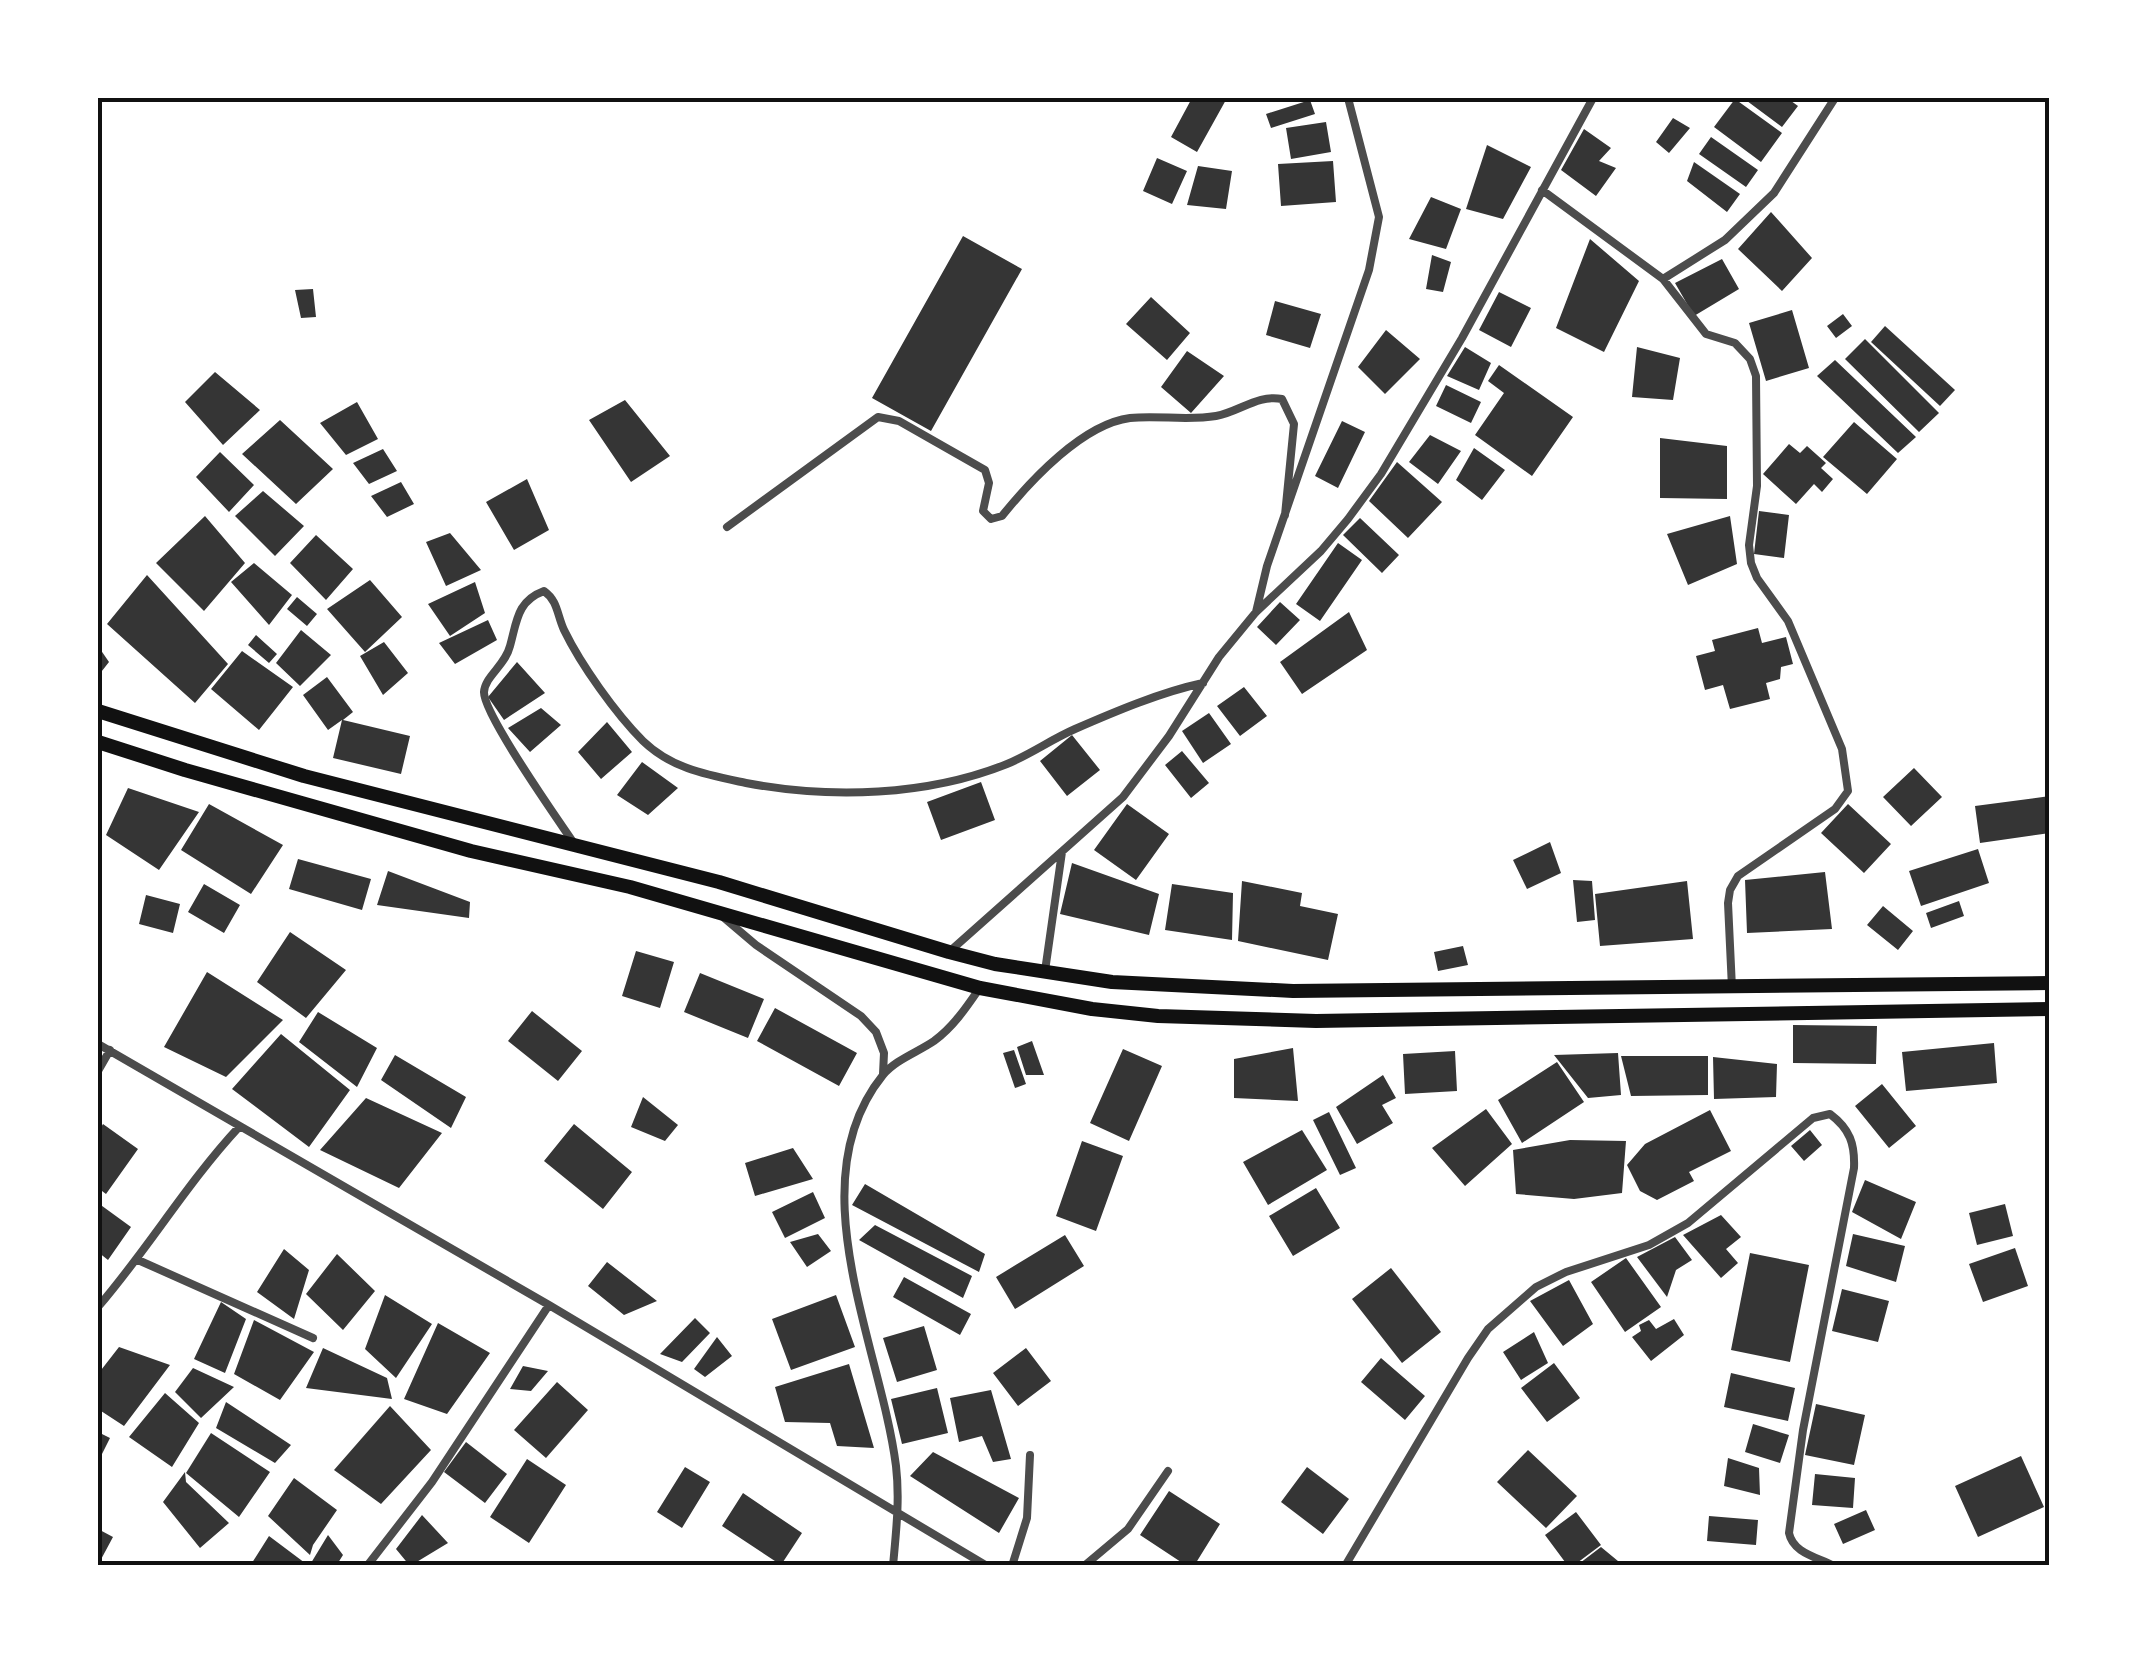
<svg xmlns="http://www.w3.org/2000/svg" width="2147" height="1663" viewBox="0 0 2147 1663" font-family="'Titillium Web',sans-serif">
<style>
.building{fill:#353535}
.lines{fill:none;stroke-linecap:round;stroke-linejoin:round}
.minor{stroke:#4c4c4c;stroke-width:8}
.trunk{stroke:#111;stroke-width:14}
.neatline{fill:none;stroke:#111;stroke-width:4}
</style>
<rect width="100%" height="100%" fill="#fff"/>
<path class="building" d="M1192 98H1227L1197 152 1171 137Z
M1743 98H1787L1798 106 1782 127Z
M1735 99 1782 133 1761 162 1714 127Z
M1310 100 1315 114 1271 128 1266 114Z
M1673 118 1690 128 1669 153 1656 142Z
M1326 122 1331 152 1291 159 1286 128Z
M1584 129 1611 148 1599 161 1616 168 1596 196 1561 170Z
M1711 137 1758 170 1746 187 1699 154Z
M1487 145 1531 167 1503 219 1466 209Z
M1157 158 1187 171 1172 204 1143 191Z
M1333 161 1336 202 1281 206 1278 164Z
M1694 162 1740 194 1727 212 1687 181Z
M1198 166 1232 171 1226 209 1187 205Z
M1431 197 1461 209 1446 249 1409 239Z
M1771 212 1812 258 1782 291 1738 249Z
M963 236 1022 269 931 431 872 398Z
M1590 239 1639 281 1604 352 1556 328Z
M1432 255 1451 262 1443 292 1426 289Z
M1722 259 1739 289 1694 316 1675 283Z
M313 289 316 317 301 318 295 290Z
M1499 292 1531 308 1511 347 1479 330Z
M1151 297 1190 333 1167 360 1126 324Z
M1275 301 1321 314 1310 348 1266 335Z
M1792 310 1809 368 1766 381 1749 323Z
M1843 314 1852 326 1836 338 1827 326Z
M1885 326 1955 390 1940 406 1871 342Z
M1386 330 1420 359 1385 394 1358 367Z
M1865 339 1939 413 1919 432 1845 359Z
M1465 347 1491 363 1479 390 1447 376Z
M1637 347 1680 358 1673 400 1632 397Z
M1187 351 1224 376 1191 413 1161 387Z
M1835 360 1916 437 1898 453 1817 376Z
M1499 365 1573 417 1532 476 1475 435 1504 393 1488 381Z
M215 372 260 410 223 445 185 402Z
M1446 385 1481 402 1471 423 1436 406Z
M625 400 670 456 631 482 589 420Z
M357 402 378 439 346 455 320 423Z
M280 420 333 469 296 504 242 454Z
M1342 421 1365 432 1338 488 1315 476Z
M1854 422 1897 459 1867 494 1823 457Z
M1430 435 1461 451 1438 484 1409 462Z
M1660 438 1727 446V499L1660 498Z
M1789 444 1800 453 1807 446 1826 463 1821 468 1833 479 1822 492 1814 484 1796 504 1763 474Z
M1474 448 1505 470 1482 500 1456 480Z
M383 449 397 471 369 484 353 463Z
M220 452 254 485 229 512 196 477Z
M1397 462 1442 502 1408 538 1369 501Z
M527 479 549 530 514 550 486 502Z
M401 482 414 504 387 517 371 496Z
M263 491 304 526 275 556 235 516Z
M1759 511 1789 515 1784 558 1754 554Z
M205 516 245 563 204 611 156 563Z
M1730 516 1737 564 1688 585 1667 534Z
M1360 518 1399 555 1382 573 1343 535Z
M450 533 481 570 446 586 426 542Z
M316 535 353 569 326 600 290 563Z
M1338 543 1362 560 1320 621 1296 604Z
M254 563 292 595 269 625 231 582Z
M147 575 228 664 195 703 107 624Z
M370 580 402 617 365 652 327 609Z
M475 582 485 613 450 636 428 604Z
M297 597 317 614 307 626 287 609Z
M1280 602 1300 620 1276 645 1257 627Z
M1349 612 1367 650 1302 694 1280 662Z
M488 620 497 640 455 664 439 643Z
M1758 628 1762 643 1786 637 1793 664 1781 667 1780 679 1766 683 1770 699 1730 709 1723 685 1705 690 1696 656 1715 651 1712 640Z
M301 630 331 655 300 686 276 663Z
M256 635 277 654 269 663 248 645Z
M384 642 408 673 383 695 360 656Z
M98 646 109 662 98 676Z
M242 651 293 687 259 730 211 689Z
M517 662 545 693 504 720 488 697Z
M327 677 353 712 343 720 410 736 401 774 333 758 342 720 328 730 303 695Z
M1244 687 1267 716 1240 736 1217 706Z
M541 708 561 725 530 752 508 728Z
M1209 713 1231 744 1203 763 1182 731Z
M607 722 632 752 601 779 578 752Z
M1072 735 1100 770 1067 796 1040 761Z
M1182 751 1209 783 1191 798 1165 765Z
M642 762 678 788 648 815 617 795Z
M1914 768 1942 797 1911 826 1883 797Z
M981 782 995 820 941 840 927 802Z
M128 788 199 812 159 870 106 835Z
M2050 796V833L1980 843 1975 806Z
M209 804 283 845 251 894 181 850Z
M1127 804 1169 834 1136 880 1094 850Z
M1848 804 1891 844 1864 873 1821 833Z
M1550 842 1561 873 1527 889 1513 860Z
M1978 849 1989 883 1921 906 1909 871Z
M298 859 371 879 362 910 289 889Z
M1072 863 1159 894 1149 935 1060 914Z
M388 871 470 902 469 918 377 905Z
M1825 872 1832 929 1747 933 1745 880Z
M1573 880 1592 881 1595 920 1577 922Z
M1242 881 1302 893 1300 906 1338 914 1328 960 1238 941Z
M1687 881 1693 939 1600 946 1595 894Z
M204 884 240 905 224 933 188 912Z
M1172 884 1233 893 1232 940 1165 930Z
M146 895 180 904 173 933 139 924Z
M1959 901 1964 916 1931 928 1926 913Z
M1883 906 1913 931 1898 950 1867 925Z
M290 932 346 970 306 1018 257 982Z
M1463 946 1468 965 1438 971 1434 952Z
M636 951 674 962 660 1008 622 996Z
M207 972 283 1020 226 1077 164 1047Z
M700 973 764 999 748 1038 684 1012Z
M775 1008 857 1053 839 1086 757 1041Z
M532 1011 582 1051 558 1081 508 1041Z
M318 1012 377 1048 357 1087 299 1042Z
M1793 1025 1877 1026 1876 1064 1793 1063Z
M281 1034 350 1090 309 1147 232 1089Z
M1032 1041 1044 1075H1026L1017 1047Z
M1994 1043 1997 1083 1906 1091 1902 1052Z
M1293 1048 1298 1101 1234 1098V1059Z
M1123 1049 1162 1066 1129 1141 1090 1123Z
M1014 1050 1026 1084 1015 1088 1003 1053Z
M1455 1051 1457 1091 1405 1094 1403 1054Z
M1618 1053 1621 1095 1588 1098 1554 1055Z
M395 1055 466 1097 451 1128 381 1080Z
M1621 1056H1708V1095L1631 1096Z
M1713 1057 1777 1064 1776 1097 1714 1099Z
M1557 1062 1584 1102 1522 1143 1498 1100Z
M1383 1075 1396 1098 1382 1105 1393 1123 1357 1144 1336 1107Z
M1882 1084 1916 1126 1889 1148 1855 1106Z
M643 1097 678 1125 665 1141 631 1127Z
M366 1098 442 1133 399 1188 320 1150Z
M1486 1109 1512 1144 1465 1186 1432 1148Z
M1710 1110 1731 1151 1689 1172 1694 1181 1657 1200 1640 1191 1627 1165 1645 1144Z
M1329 1112 1356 1168 1340 1175 1313 1120Z
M103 1124 138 1149 106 1194 98 1188V1132Z
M574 1124 632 1172 603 1209 544 1161Z
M1302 1130 1327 1170 1268 1205 1243 1162Z
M1810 1130 1822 1145 1804 1161 1791 1146Z
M1570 1140 1626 1141 1622 1193 1574 1199 1516 1194 1513 1150Z
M1082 1141 1123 1156 1096 1231 1056 1216Z
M793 1148 813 1179 755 1196 745 1163Z
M1865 1180 1916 1202 1901 1239 1852 1212Z
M865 1184 985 1254 979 1272 852 1205Z
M1316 1188 1340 1228 1293 1256 1269 1216Z
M813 1192 825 1218 785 1238 772 1212Z
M98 1203 131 1227 108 1260 98 1252Z
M2005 1204 2013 1236 1977 1245 1969 1213Z
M1721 1215 1741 1237 1726 1249 1738 1263 1721 1278 1683 1235Z
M875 1225 972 1276 963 1298 859 1240Z
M818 1234 831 1251 807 1267 790 1242Z
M1853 1234 1905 1246 1896 1282 1846 1266Z
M1065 1235 1084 1266 1015 1309 996 1277Z
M1675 1237 1692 1260 1676 1270 1667 1297 1637 1257Z
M2015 1248 2028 1286 1983 1302 1969 1264Z
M284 1249 309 1270 294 1319 257 1292Z
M1750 1253 1809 1265 1790 1362 1731 1350Z
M337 1254 375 1291 343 1330 306 1294Z
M1626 1258 1661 1307 1625 1332 1591 1282Z
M607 1262 657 1301 624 1315 588 1286Z
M1391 1268 1441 1332 1402 1363 1352 1299Z
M904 1277 971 1314 960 1335 893 1297Z
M1569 1280 1593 1324 1563 1346 1530 1301Z
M1842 1289 1889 1301 1878 1342 1832 1331Z
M385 1295 432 1324 396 1378 365 1349Z
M836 1295 855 1347 791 1370 772 1319Z
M221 1302 246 1319 225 1373 194 1359Z
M695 1318 710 1333 682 1362 660 1354Z
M1674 1319 1684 1335 1651 1361 1632 1337 1641 1331 1639 1325 1649 1320 1656 1329Z
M254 1320 314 1352 280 1400 234 1374Z
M438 1323 490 1353 447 1414 404 1399Z
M924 1326 937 1370 897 1382 883 1338Z
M1534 1332 1548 1363 1521 1380 1503 1352Z
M717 1337 732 1356 705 1377 694 1369Z
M119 1347 170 1365 124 1426 98 1409V1374Z
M323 1348 387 1378 392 1399 306 1388Z
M1026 1348 1051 1381 1018 1406 993 1373Z
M1381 1358 1425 1396 1405 1420 1361 1382Z
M1554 1363 1580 1398 1547 1422 1521 1388Z
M849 1364 874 1448 837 1446 830 1423 785 1422 775 1387Z
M523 1366 548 1371 531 1391 510 1389Z
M193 1368 234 1387 201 1418 175 1392Z
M1731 1373 1795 1388 1788 1421 1724 1407Z
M557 1382 588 1410 546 1458 514 1430Z
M937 1388 948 1433 902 1444 891 1399Z
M991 1390 1011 1459 993 1462 982 1436 959 1442 950 1398Z
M165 1393 199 1423 172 1467 129 1437Z
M226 1402 291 1445 275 1463 216 1428Z
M1816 1404 1865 1415 1854 1465 1805 1455Z
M390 1406 431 1450 381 1504 334 1470Z
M1753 1424 1789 1435 1780 1463 1745 1452Z
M98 1432 110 1438 98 1462Z
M211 1433 270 1472 239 1517 186 1473Z
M466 1442 507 1474 485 1503 444 1472Z
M1528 1450 1577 1496 1546 1528 1497 1482Z
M933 1452 1019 1498 999 1533 910 1476Z
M2021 1456 2044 1507 1978 1537 1955 1486Z
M1728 1458 1759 1468 1760 1495 1724 1486Z
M527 1459 566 1485 529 1543 490 1517Z
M685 1467 710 1482 682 1528 657 1512Z
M1307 1467 1349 1499 1323 1534 1281 1502Z
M185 1472 186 1482 229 1523 200 1548 163 1502Z
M1815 1474 1855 1478 1853 1508 1812 1505Z
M294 1478 337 1510 313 1545 310 1555 268 1516Z
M1169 1491 1220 1524 1194 1566H1187L1140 1535Z
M743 1493 802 1533 781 1565 722 1526Z
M1866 1510 1875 1530 1843 1544 1834 1524Z
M1576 1512 1601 1545 1573 1566H1568L1545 1535Z
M422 1515 448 1543 410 1566 396 1549Z
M1709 1516 1758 1520 1756 1545 1707 1541Z
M98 1529 113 1537 98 1565Z
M328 1535 343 1555 336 1566H314L311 1563Z
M269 1536 309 1566H250Z
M1601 1547 1624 1566H1576Z"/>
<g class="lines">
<path class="minor" d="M1542 190 1663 279 1706 334 1735 343 1750 359 1756 376 1757 486 1749 545 1751 563 1757 578 1788 621 1842 749 1848 791 1835 809 1738 876 1730 890 1728 903 1732 988
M1663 279 1725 240 1774 193 1835 98
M727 527 878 417 899 421 985 470 989 483 983 511 991 519 1002 516C1031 480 1083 424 1130 418 1158 415 1187 421 1216 416 1239 412 1258 394 1282 399L1294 424 1285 515
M1256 612 1267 566 1369 270 1379 217 1348 98
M575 845C559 821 483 714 484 692 485 676 505 666 510 646 517 621 517 601 544 591 558 601 557 615 564 630 581 665 616 714 643 741 672 769 708 775 746 783 831 799 927 796 1007 764 1031 754 1052 739 1075 729 1114 712 1161 692 1203 683
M723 917 756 945 861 1016 876 1032 884 1053 883 1074
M949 952 1123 797 1169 736 1219 657 1256 612 1321 551 1348 519 1381 474 1462 338 1593 98
M1045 971 1062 852
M98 1044 549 1305 987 1566
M98 1071 110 1050
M138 1260 313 1338
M98 1307C148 1249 187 1183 239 1127
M367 1566 432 1482 549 1305
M893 1566C896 1532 900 1500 896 1466 881 1347 796 1182 883 1075 895 1060 918 1052 934 1041 953 1027 966 1008 979 989
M1012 1566 1027 1518 1030 1455
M1084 1566 1128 1529 1168 1471
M1345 1566 1468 1358 1488 1329 1536 1287 1566 1272 1649 1245 1688 1223 1813 1118 1830 1114C1850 1129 1855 1144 1854 1168L1803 1430 1789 1533C1793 1553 1817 1557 1834 1566"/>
<path class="trunk" d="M98 711 304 776 719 882 949 952 995 964 1112 982 1293 991 2050 983
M98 742 185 770 471 851 630 887 980 988 1092 1009 1158 1016 1316 1021 2050 1009"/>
</g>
<rect width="2147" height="1663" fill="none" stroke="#ffffff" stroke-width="200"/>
<rect x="100" y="100" width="1947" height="1463" class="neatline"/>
</svg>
